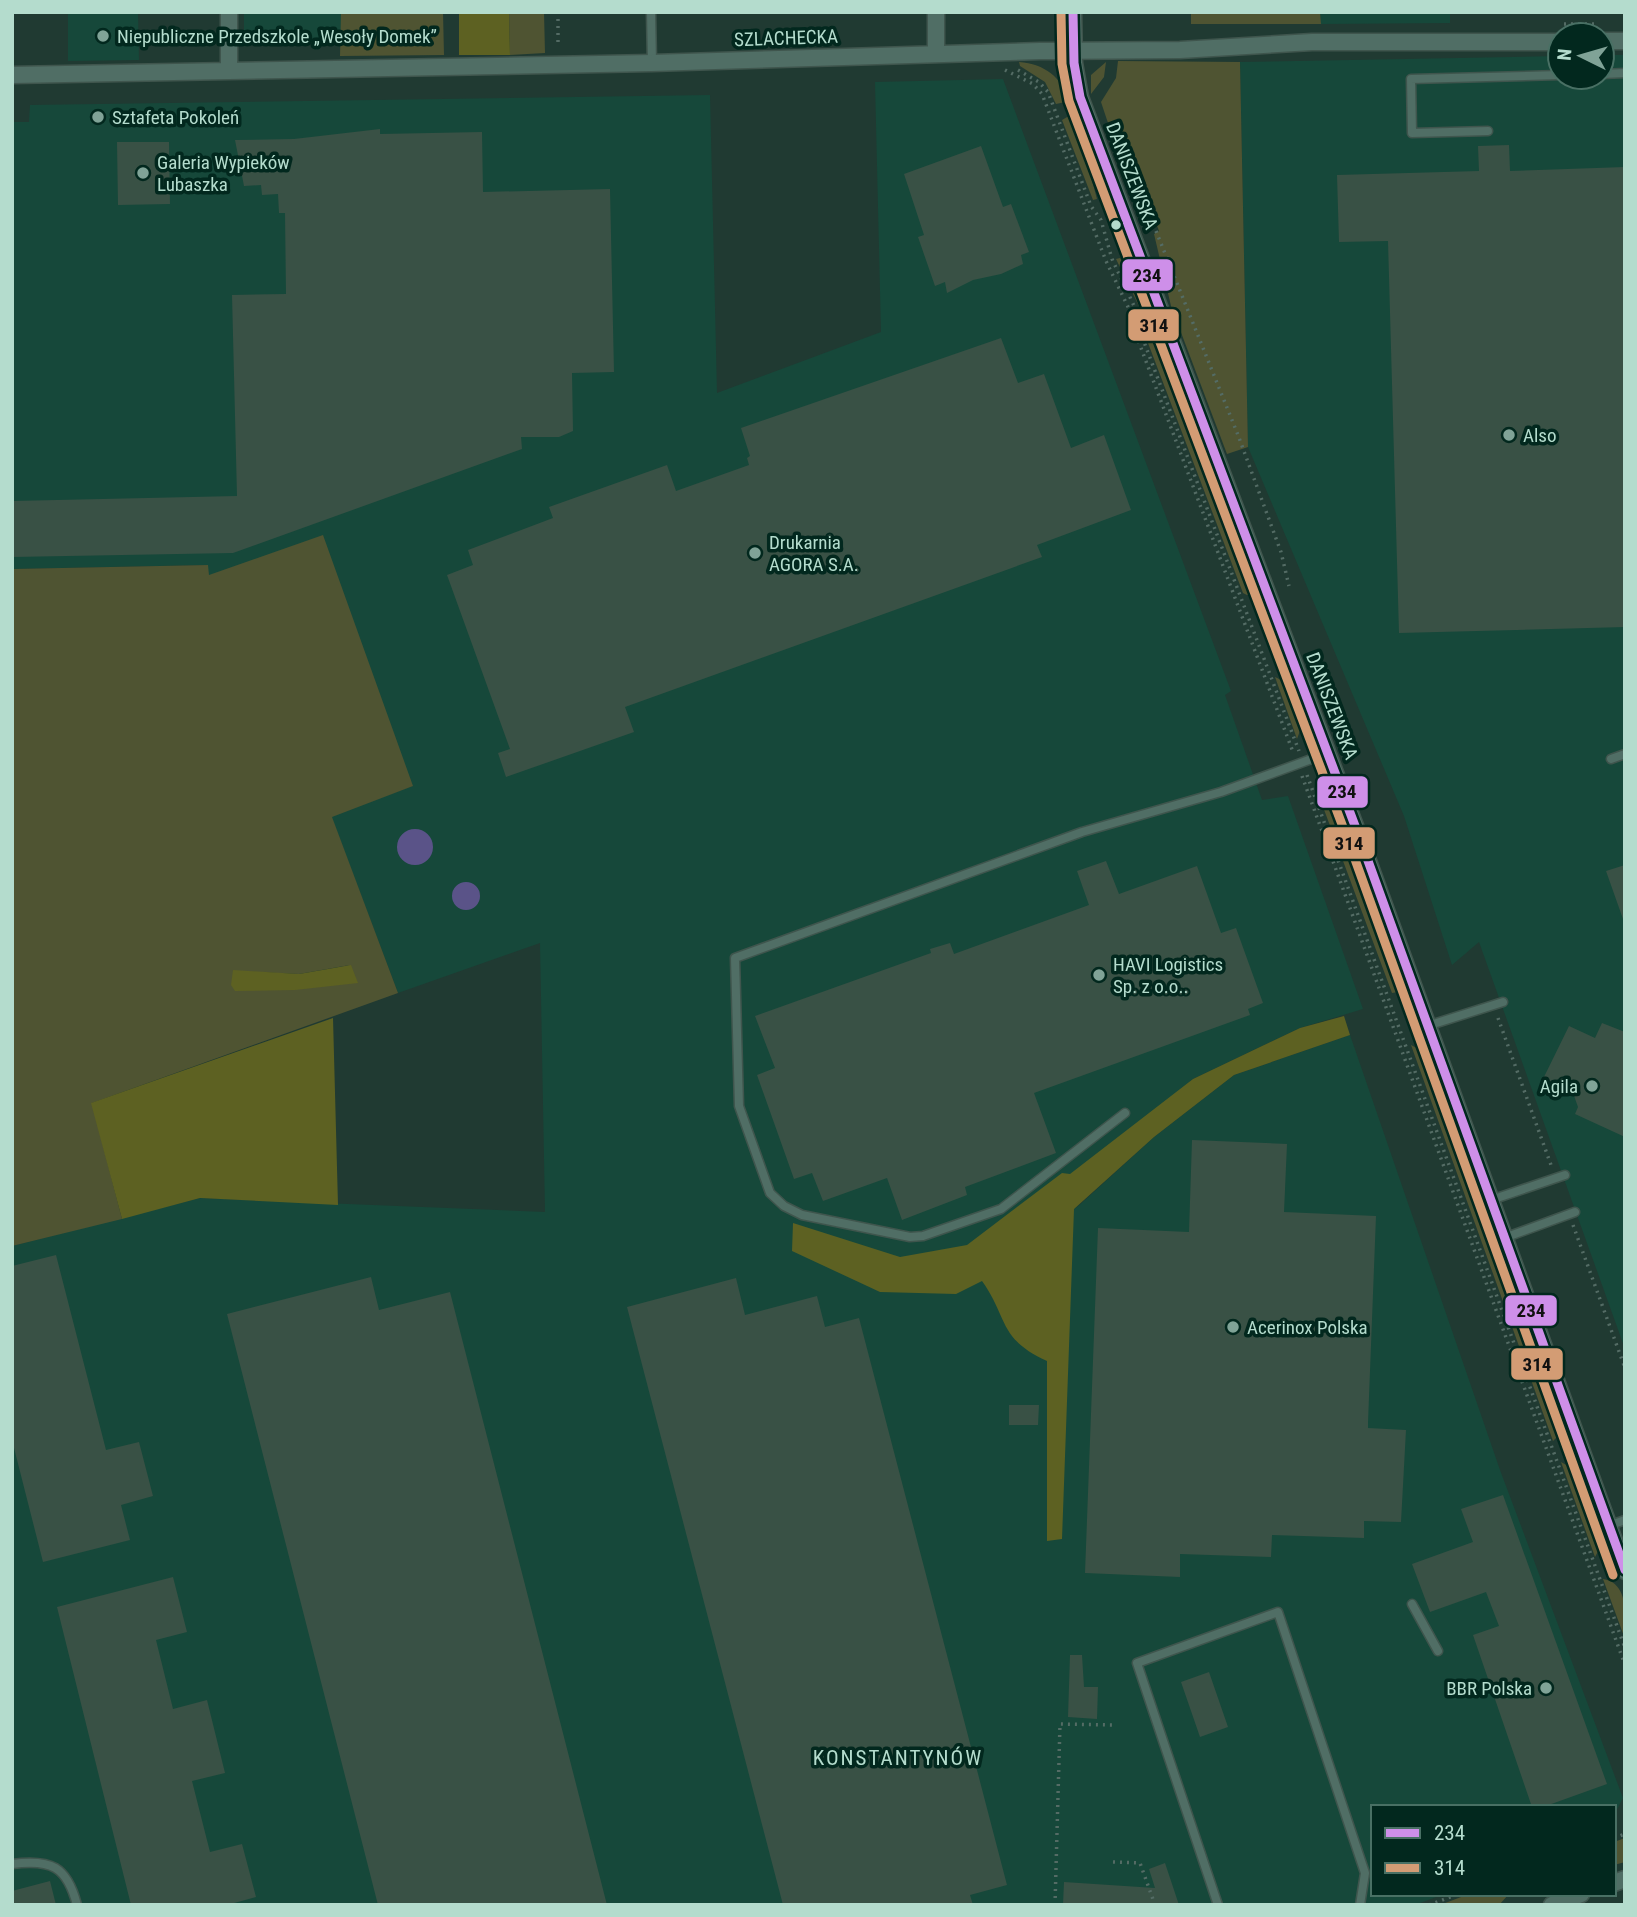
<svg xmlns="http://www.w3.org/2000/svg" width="1637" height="1917" viewBox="0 0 1637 1917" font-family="'Roboto Condensed',sans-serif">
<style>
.built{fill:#16483a}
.green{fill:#4f5432;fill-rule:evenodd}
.forest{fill:#5d6122}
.water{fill:#5a5388}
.building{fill:#395145}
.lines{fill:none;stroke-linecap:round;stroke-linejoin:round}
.service-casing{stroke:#3f554d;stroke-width:11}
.minor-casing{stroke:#3f554d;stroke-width:19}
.path{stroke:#546c65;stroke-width:3.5;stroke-dasharray:2 5;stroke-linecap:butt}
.service{stroke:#506e65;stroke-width:8}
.minor{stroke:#506e65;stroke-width:16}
.bus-1-casing{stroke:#02281e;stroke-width:14}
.bus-2-casing{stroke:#02281e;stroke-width:14}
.bus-1{stroke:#ce8fe9;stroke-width:9}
.bus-2{stroke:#d39c74;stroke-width:9}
.poi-dot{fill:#80a397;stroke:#02281e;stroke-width:2.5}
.bus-dot{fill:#b4dccd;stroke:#02281e;stroke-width:2.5}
.labels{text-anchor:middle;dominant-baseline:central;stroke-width:7;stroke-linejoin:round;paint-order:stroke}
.poi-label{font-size:19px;fill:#b4dccd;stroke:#02281e;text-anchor:start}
.street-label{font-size:19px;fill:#b4dccd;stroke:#02281e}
.neighbourhood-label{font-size:21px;letter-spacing:2px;fill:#b4dccd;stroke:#02281e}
.line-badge{stroke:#02281e;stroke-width:2.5}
.pale-badge-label{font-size:19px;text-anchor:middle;font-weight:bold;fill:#111}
</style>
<rect width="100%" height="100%" fill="#203a32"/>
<path class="built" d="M68 12H138L139 60 68 61Z
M244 12H341V41L261 42 244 32Z
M1320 12H1450V23L1321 24Z
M1602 55H1625V1349L1479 942 1452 965 1404 816 1248 447 1240 62 1560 56V77H1602Z
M1003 79 1231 691 1225 695 1262 800 1288 796 1363 1009 1300 1028 1193 1079 1167 1101 1075 1209 1154 1137 1234 1075 1350 1035 1500 1470 1623 1798 1614 1815V1807H1373V1894H1444L1415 1905H12V1246L200 1198 545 1212 540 943 398 993 331 816 412 786 209 575 207 565 12 569V122H29L30 105 710 95 717 393 881 332 875 82Z"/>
<path class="green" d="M341 12H443L444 55 340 56Z
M509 12H544L545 53 510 55Z
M1191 12H1320L1321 24H1191Z
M1118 61 1240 62 1248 447 1227 454 1171 306 1154 234 1159 231 1135 167 1109 126 1101 102 1116 78Z
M1019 62C1045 64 1061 77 1070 101L1056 104 1045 82 1020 66Z
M1106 62 1104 77 1091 94V75Z
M1074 113 1097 199 1093 200 1062 120Z
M1120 258 1145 301 1256 592 1247 595 1243 593 1148 343 1152 333 1116 259Z
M323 535 413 786 332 817 398 993 92 1103 122 1219 12 1246V569L208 565 209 575ZM350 965 235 991 255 972 299 974Z
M1275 677C1299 688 1307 716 1297 739Z
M1316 788 1330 798 1337 808 1404 991 1392 993Z
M1411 1045 1426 1053 1559 1424 1558 1436 1553 1441Z
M1561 1462 1577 1471 1603 1542 1595 1557Z
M1603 1579C1630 1583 1625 1619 1625 1639Z
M1625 1838V1862L1614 1865V1842Z
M1469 1894H1509L1499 1905H1440Z"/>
<path class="forest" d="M459 12H509L510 55H459Z
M351 965 358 983 295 990 235 991 231 985 233 970 299 974Z
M1344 1016 1350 1035 1234 1075 1154 1137 1074 1209 1062 1539 1047 1541V1361C998 1339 1008 1317 982 1281L956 1294 880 1292 792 1251 793 1223 900 1257 967 1245 1062 1173 1070 1174 1193 1079 1300 1028Z
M333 1018 338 1205 200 1198 122 1219 91 1103Z"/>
<path class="water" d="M397 847a18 18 0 1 1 36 0a18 18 0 1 1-36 0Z
M452 896a14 14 0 1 1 28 0a14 14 0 1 1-28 0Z"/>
<path class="building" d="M380 129V134L482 132 483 192 610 189 614 372 572 373 573 431 559 437H521L522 449 233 553 12 557V501L237 496 232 295 286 294 285 213H279L278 194 262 195 261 185 244 186 235 140 294 139Z
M117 142H169L170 204 118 205Z
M1509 145 1510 171 1625 167V627L1399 633 1388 241 1339 242 1337 175 1479 171 1478 146Z
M981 146 1003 207 1011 204 1029 252 1021 255 1023 264 1001 274 973 280 947 293 945 282 935 286 918 237 924 235 904 174Z
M1001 338 1018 383 1044 374 1071 448 1104 435 1131 510 1037 545 1042 557 625 707 634 732 506 777 498 753 510 749 447 575 473 565 468 550 553 518 549 507 667 465 676 491 749 465 747 458 750 456 741 428Z
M1106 861 1119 894 1197 866 1221 933 1236 928 1263 1003 1248 1009 1250 1015 1034 1093 1056 1153 965 1187 967 1195 902 1220 887 1178 823 1201 812 1173 794 1179 757 1075 775 1068 755 1016 931 953 930 949 950 943 954 954 1089 905 1077 871Z
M1625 865V918L1623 919 1606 871Z
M1602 1023 1625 1032V1137L1575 1114 1578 1107 1573 1093 1543 1079 1569 1026 1595 1038Z
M1192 1140 1287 1144 1284 1212 1376 1216 1368 1423V1428L1406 1430 1401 1522 1364 1521V1538L1272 1535 1271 1557 1180 1554V1577L1085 1573 1098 1228 1189 1232Z
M56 1255 106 1450 139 1442 153 1496 121 1505 130 1540 43 1562 12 1440V1266Z
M371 1277 379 1310 450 1292 607 1905H378L227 1314Z
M736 1278 745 1315 817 1296 825 1327 859 1318 1007 1885 970 1895 973 1905H783L627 1307Z
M1009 1405H1039L1038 1425H1009Z
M1503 1495 1607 1784 1543 1807H1532L1473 1635 1499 1626 1486 1592 1430 1612 1412 1564 1473 1542 1461 1509Z
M173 1577 187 1632 156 1640 173 1709 207 1700 225 1773 192 1781 210 1852 242 1844 256 1897 227 1905H131L57 1607Z
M1070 1655H1082L1084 1687H1098L1097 1719 1068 1717Z
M1209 1672 1228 1727 1200 1737 1181 1682Z
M1165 1863 1179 1905H1063L1064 1882 1155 1888 1149 1869Z
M50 1881 56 1905H12V1891Z"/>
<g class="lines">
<defs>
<path id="service" d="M651 12 652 63
M1602 74 1625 73
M1488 131 1412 133 1411 79 1560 75
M1611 759 1625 754
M1427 1026 1503 1002
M1125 1113 1001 1209 923 1236 910 1237 802 1215 784 1206 770 1193 739 1106 735 958 1082 832 1221 792 1328 753
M1491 1200 1565 1175
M1504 1238 1575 1212
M1608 1526 1625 1520
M1412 1604 1438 1651
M12 1864C51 1859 67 1866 77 1905
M1218 1905 1137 1663 1278 1612 1365 1873 1360 1905"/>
<path id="minor" d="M229 12V70
M936 12V54
M1073 12 1074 63 1080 97 1363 847 1625 1571
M1602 41H1625
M12 75 652 63 1040 51 1180 50 1312 42H1560
M1614 1883 1625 1879
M1552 1905 1581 1894"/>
</defs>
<use href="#service" class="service-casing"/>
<use href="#minor" class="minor-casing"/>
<path class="path" d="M1564 24H1595
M558 42V17
M1005 70 1033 84 1042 94 1106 261 1141 334 1299 751
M1018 70 1039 82 1048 92 1091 206 1101 220 1112 259 1144 327 1138 340 1293 752
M1156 231 1238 435 1281 552 1289 586
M1307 775 1625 1648
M1302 776 1625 1665
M1498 1018 1551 1165
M1573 1225 1625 1368
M1614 1838 1625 1834
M1113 1862 1140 1863 1155 1905
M1055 1905 1060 1724 1113 1725
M1429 1905 1458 1894"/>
<use href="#service" class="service"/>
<use href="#minor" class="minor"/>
<defs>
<path id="bus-1" d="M1073 12 1074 63 1080 97 1363 847 1625 1570"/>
<path id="bus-2" d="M1061 12 1062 64 1069 101 1352 851 1613 1575"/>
</defs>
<use href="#bus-1" class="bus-1-casing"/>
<use href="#bus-2" class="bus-2-casing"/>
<use href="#bus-1" class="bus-1"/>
<use href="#bus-2" class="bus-2"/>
</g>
<g class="poi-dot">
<circle cx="103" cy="36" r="7"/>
<circle cx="98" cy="117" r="7"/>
<circle cx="143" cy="173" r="7"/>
<circle cx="1509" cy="435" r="7"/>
<circle cx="755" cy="553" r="7"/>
<circle cx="1099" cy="975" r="7"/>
<circle cx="1592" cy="1086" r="7"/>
<circle cx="1233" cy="1327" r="7"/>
<circle cx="1546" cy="1688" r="7"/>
</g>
<circle class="bus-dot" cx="1116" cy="225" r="6"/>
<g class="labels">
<g class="poi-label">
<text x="117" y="36">Niepubliczne Przedszkole „Wesoły Domek”</text>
<text x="112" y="117">Sztafeta Pokoleń</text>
<text x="157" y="162">Galeria Wypieków<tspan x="157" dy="22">Lubaszka</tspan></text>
<text x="1523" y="435">Also</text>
<text x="769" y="542">Drukarnia<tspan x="769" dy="22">AGORA S.A.</tspan></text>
<text x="1113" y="964">HAVI Logistics<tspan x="1113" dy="22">Sp. z o.o..</tspan></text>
<text x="1578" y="1086" text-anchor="end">Agila</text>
<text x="1247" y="1327">Acerinox Polska</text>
<text x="1532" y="1688" text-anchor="end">BBR Polska</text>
</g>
<g class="street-label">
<text transform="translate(786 38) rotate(-2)">SZLACHECKA</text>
<text transform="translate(1132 176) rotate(69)">DANISZEWSKA</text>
<text transform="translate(1332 706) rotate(69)">DANISZEWSKA</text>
</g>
<g class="neighbourhood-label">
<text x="898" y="1758">KONSTANTYNÓW</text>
</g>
</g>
<g class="line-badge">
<rect x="1121" y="258" width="53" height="34" rx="7" fill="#ce8fe9"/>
<rect x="1127" y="308" width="53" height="34" rx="7" fill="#d39c74"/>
<rect x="1316" y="775" width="53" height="34" rx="7" fill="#ce8fe9"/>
<rect x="1322" y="826" width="54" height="34" rx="7" fill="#d39c74"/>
<rect x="1504" y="1294" width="54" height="33" rx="7" fill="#ce8fe9"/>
<rect x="1510" y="1347" width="54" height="34" rx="7" fill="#d39c74"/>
</g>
<g class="pale-badge-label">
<text x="1147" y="282">234</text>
<text x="1154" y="332">314</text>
<text x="1342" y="798">234</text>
<text x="1349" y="850">314</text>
<text x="1531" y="1317">234</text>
<text x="1537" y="1371">314</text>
</g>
<rect width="1637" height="1917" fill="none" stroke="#b4dccd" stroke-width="28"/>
<rect x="1371" y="1805" width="245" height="91" fill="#02281e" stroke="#497064" stroke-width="2"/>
<rect x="1385" y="1828" width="35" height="10" fill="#ce8fe9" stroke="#497064" stroke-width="2"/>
<text x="1434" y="1840" font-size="21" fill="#b4dccd">234</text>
<rect x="1385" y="1863" width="35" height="10" fill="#d39c74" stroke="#497064" stroke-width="2"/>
<text x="1434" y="1875" font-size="21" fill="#b4dccd">314</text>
<g transform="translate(1581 56) rotate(275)"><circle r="33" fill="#02281e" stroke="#497064" stroke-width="2"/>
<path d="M0-5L12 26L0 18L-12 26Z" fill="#80a397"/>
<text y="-10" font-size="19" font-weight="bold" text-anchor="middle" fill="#b4dccd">N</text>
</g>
</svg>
